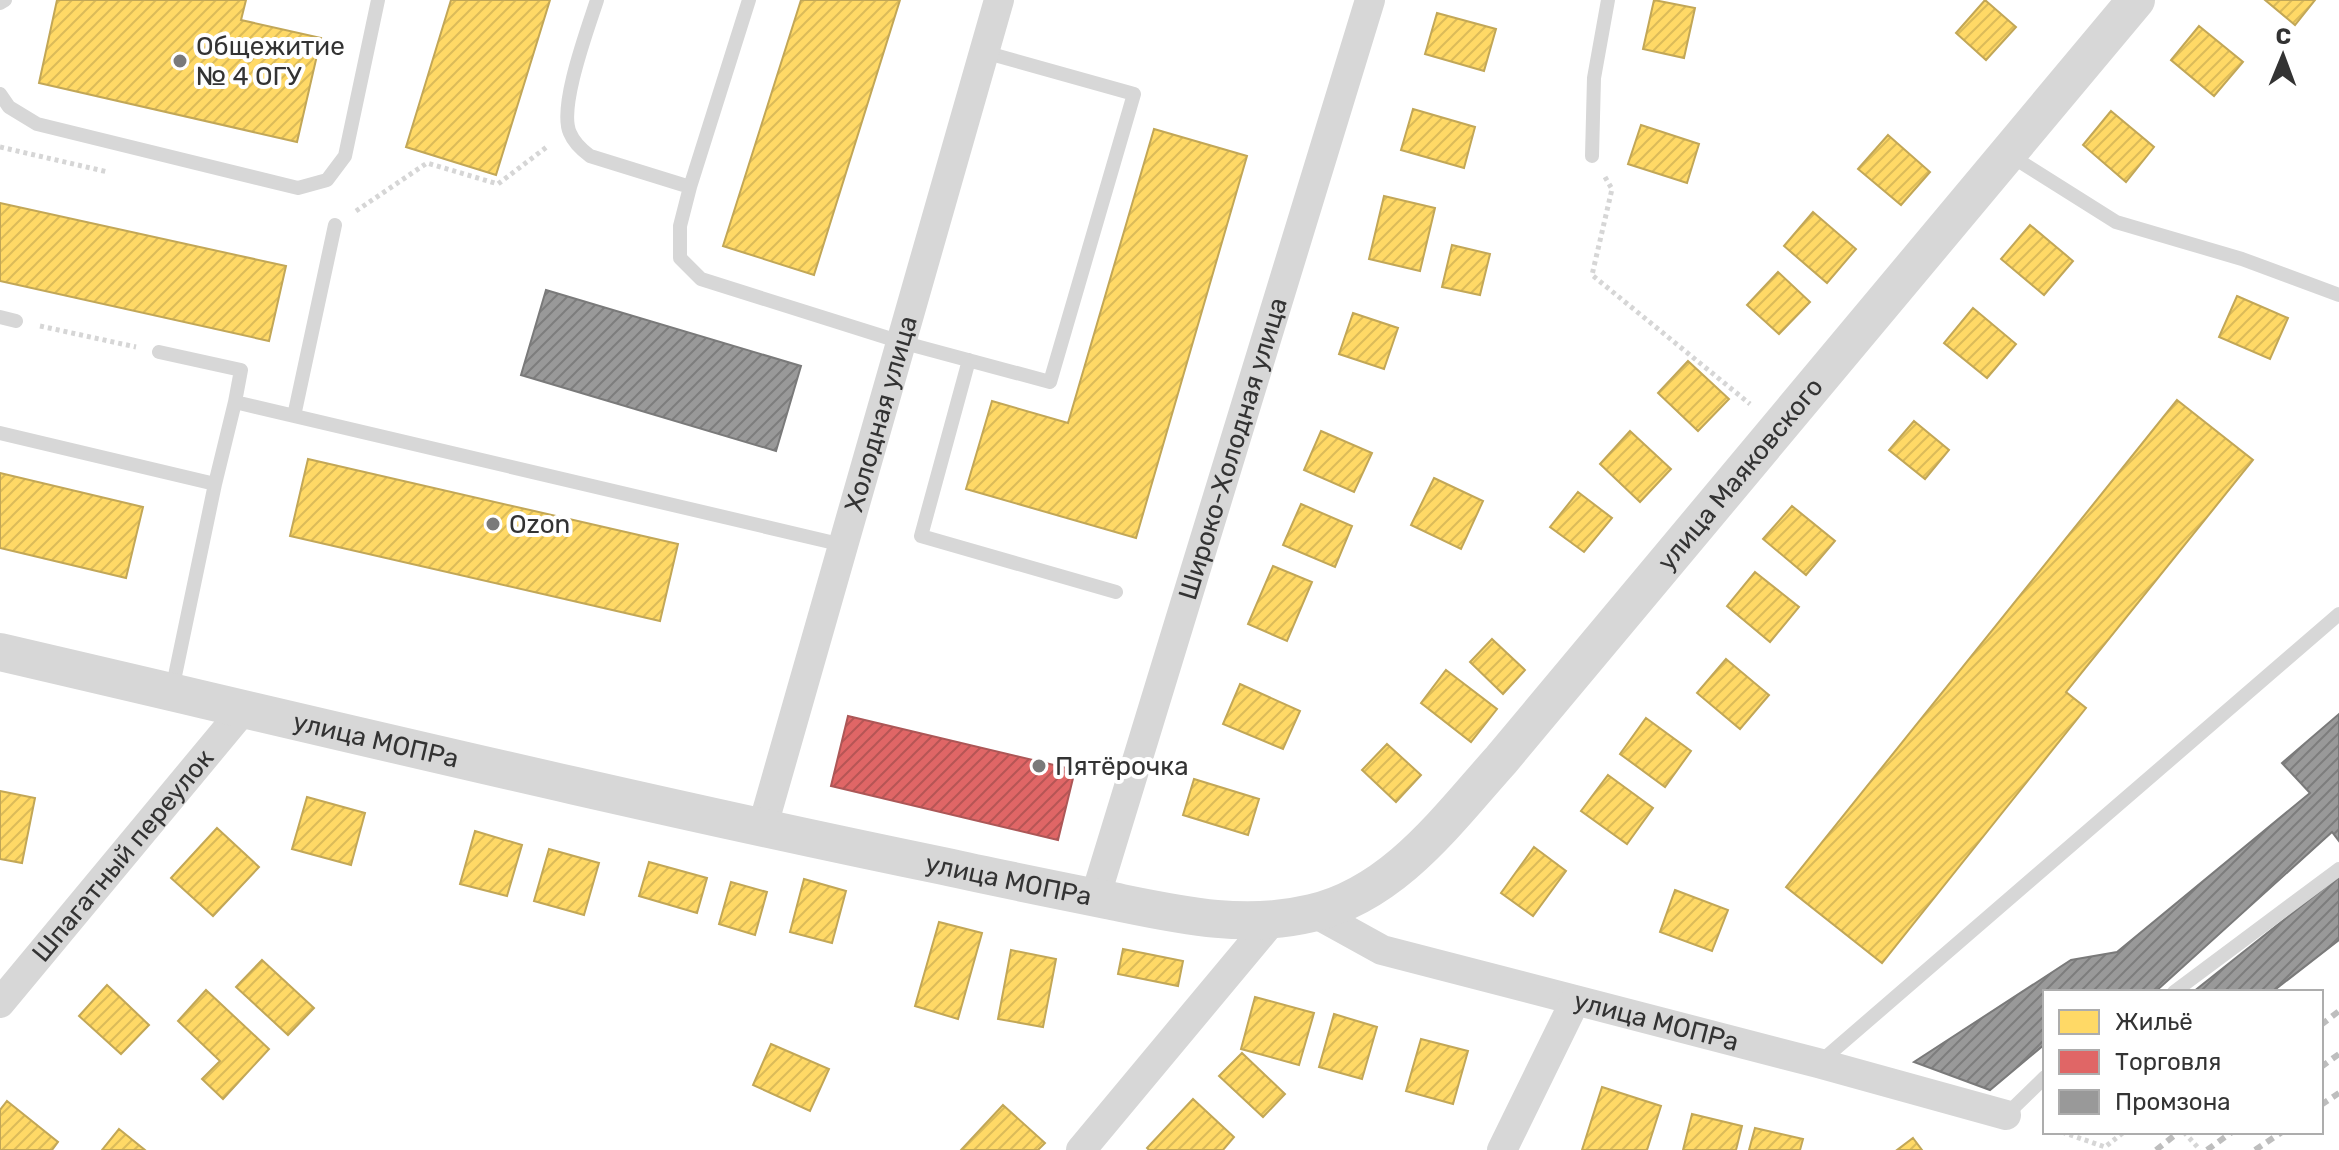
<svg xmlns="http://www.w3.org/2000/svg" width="2339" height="1150" viewBox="0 0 2339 1150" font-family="Rubik,sans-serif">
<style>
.homes{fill:url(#homes-hatch);stroke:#c2a757;stroke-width:2}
.shops{fill:url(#shops-hatch);stroke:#ac5757;stroke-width:2}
.industry{fill:url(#industry-hatch);stroke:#7a7a7a;stroke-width:2}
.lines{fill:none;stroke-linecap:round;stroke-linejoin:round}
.path{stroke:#d6d6d6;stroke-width:5;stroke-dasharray:4 4;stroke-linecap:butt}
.service{stroke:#d7d7d7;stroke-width:14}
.minor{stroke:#d7d7d7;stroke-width:30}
.tertiary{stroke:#d7d7d7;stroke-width:38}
.rail{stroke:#bebebe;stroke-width:6;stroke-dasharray:8 6;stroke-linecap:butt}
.poi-dot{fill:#7a7a7a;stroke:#fff;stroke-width:3}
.labels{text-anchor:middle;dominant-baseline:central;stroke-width:8;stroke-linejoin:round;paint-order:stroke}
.poi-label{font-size:26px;fill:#333;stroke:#fff;text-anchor:start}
.street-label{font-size:26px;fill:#333;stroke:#fff}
</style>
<defs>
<pattern id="homes-hatch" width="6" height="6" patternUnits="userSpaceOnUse" patternTransform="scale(2)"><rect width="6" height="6" fill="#ffd966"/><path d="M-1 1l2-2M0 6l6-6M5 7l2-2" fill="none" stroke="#dbbb59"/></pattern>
<pattern id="shops-hatch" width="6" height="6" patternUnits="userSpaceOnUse" patternTransform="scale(2)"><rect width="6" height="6" fill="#e06666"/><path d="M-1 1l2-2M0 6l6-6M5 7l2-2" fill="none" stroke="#b65555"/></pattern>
<pattern id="industry-hatch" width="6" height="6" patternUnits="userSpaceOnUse" patternTransform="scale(2)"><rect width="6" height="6" fill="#999"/><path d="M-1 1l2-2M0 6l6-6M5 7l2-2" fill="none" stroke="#7d7d7d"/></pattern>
</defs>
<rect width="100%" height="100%" fill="#fff"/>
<path class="homes" d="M57 0H246L241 20 321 38 297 142 39 83Z
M451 0H550L496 175 406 147Z
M801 0H900L814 275 723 246Z
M1654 0 1695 8 1684 58 1643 49Z
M1985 0 2016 27 1986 60 1956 33Z
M2265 0H2315L2295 25Z
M1437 13 1496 29 1484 71 1425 54Z
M2199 26 2243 62 2214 96 2171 60Z
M1413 109 1475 127 1464 168 1401 150Z
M2111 111 2154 147 2126 182 2083 145Z
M1641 125 1699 144 1687 183 1628 164Z
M1154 129 1247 156 1136 538 966 489 992 401 1068 423Z
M1888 135 1930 172 1901 205 1858 169Z
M1384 196 1435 208 1420 271 1369 259Z
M0 203 286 266 269 341 0 281Z
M1813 212 1856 249 1827 283 1784 246Z
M2030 225 2073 261 2044 295 2001 259Z
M1452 245 1490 254 1480 295 1442 287Z
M1778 272 1810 302 1779 334 1747 305Z
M2237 296 2288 318 2270 359 2219 337Z
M1973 308 2016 344 1987 378 1944 343Z
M1353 313 1398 328 1384 369 1339 354Z
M1688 361 1729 399 1698 431 1658 393Z
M2177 400 2253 460 2066 692 2086 708 1882 963 1786 887Z
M1914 421 1949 450 1925 479 1889 450Z
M1321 431 1372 453 1354 492 1304 470Z
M1630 431 1671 469 1640 502 1600 464Z
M308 459 678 544 660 621 290 536Z
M0 473 143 507 126 578 0 548Z
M1434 478 1483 501 1461 549 1411 525Z
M1578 492 1612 518 1584 552 1550 527Z
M1301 504 1352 526 1335 567 1283 545Z
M1792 506 1835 541 1806 575 1763 539Z
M1273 566 1312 582 1287 641 1248 624Z
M1755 572 1799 607 1770 642 1727 606Z
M1492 639 1525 670 1503 694 1470 662Z
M1726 659 1769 695 1740 729 1697 693Z
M1446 670 1497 709 1471 742 1421 703Z
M1240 684 1300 711 1283 749 1223 724Z
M1646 718 1691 751 1665 787 1620 754Z
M1387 744 1421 775 1396 802 1362 770Z
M1608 775 1653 808 1627 844 1581 811Z
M1194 779 1259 799 1248 835 1183 815Z
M0 791 35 798 22 863 0 859Z
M307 797 365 813 351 865 292 849Z
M217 828 259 867 213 916 171 878Z
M475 831 522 845 507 896 460 884Z
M1534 847 1566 871 1533 916 1501 893Z
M549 849 599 863 584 915 534 901Z
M649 862 707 878 697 913 639 896Z
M804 879 846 891 832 943 790 932Z
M731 882 767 892 755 935 719 924Z
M1675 890 1728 910 1712 951 1660 932Z
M939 922 982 933 958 1019 915 1006Z
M1123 949 1183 961 1178 986 1118 974Z
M1011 950 1056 959 1043 1027 998 1019Z
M262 960 314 1008 288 1035 236 987Z
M107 985 149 1025 121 1054 79 1016Z
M206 990 269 1049 223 1099 202 1079 220 1061 178 1021Z
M1255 997 1314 1013 1299 1065 1241 1049Z
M1334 1014 1377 1027 1362 1079 1319 1067Z
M1421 1039 1468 1051 1453 1104 1406 1091Z
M771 1044 829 1069 810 1111 753 1085Z
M1242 1053 1285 1094 1263 1117 1219 1076Z
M1602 1087 1661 1106 1647 1150H1582Z
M1193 1099 1234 1137 1223 1150H1149L1147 1148Z
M7 1101 58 1142 52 1150H0V1110Z
M1003 1105 1045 1143 1038 1150H961Z
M1692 1114 1742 1126 1736 1150H1683Z
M1755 1128 1803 1139 1800 1150H1749Z
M119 1129 145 1150H102Z
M1913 1138 1922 1150H1897Z"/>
<path class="shops" d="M848 716 1075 770 1058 840 831 786Z"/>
<path class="industry" d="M546 290 801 366 776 451 521 375Z
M2339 714V841L2332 832 2155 992H2045V1044L1990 1090 1914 1062 2071 960 2117 952 2310 793 2282 763Z
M2339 876V940L2272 992H2193Z"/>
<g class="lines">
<path class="path" d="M0 147 108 172
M1605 177 1612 189 1592 275 1750 404
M356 211 427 163 498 184 548 146
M40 326 136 347
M2062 1132 2105 1147 2124 1132
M2184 1132 2200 1150"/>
<path class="service" d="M597 0C588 28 558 108 570 133 574 143 582 150 590 156L690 187
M749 0 690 187 680 226V258L701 279 901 342 1050 382 1134 94 984 52
M0 3 5 0
M0 94 9 107 37 124 298 188 327 180 345 156 378 0
M2008 154 2116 222 2242 259 2339 295
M1592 156 1594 78 1608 0
M0 317 16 321
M159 352 241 370 235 402
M969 360 921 536 1116 592
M294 416 335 225
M0 433 215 484 172 690
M215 484 235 402 843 545
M2174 992 2339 869
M1819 1063 2339 614
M2006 1115 2045 1077"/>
<g class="minor">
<path id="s1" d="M762 829 999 0"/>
<path id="s2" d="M1095 898 1370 0"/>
<path id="s3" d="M1315 913 1382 950 1818 1063 2006 1115"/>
<path id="s4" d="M0 1003 244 709"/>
<path d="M1081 1150 1271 922"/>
<path d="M1502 1150 1575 1001"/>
</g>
<path class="tertiary" id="s5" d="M0 652C314 725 627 801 943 866 997 878 1052 889 1107 900 1176 914 1242 930 1312 913 1394 894 1447 820 1501 760L2136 0"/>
<path class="rail" d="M2321 1025 2339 1011
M2321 1067 2339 1054
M2321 1105 2339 1093
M2156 1150 2179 1132
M2207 1150 2232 1132
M2255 1150 2282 1132"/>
</g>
<g class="poi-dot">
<circle cx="180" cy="61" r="8"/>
<circle cx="493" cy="524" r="8"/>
<circle cx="1039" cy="766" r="8"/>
</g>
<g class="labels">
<g class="poi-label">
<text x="196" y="46">Общежитие<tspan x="196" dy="30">№ 4 ОГУ</tspan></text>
<text x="509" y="524">Ozon</text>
<text x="1055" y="766">Пятёрочка</text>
</g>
<g class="street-label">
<text stroke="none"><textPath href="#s1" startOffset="432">Холодная улица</textPath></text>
<text stroke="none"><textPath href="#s2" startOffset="470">Широко-Холодная улица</textPath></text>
<text stroke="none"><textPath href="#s5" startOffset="1962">улица Маяковского</textPath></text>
<text stroke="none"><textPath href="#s5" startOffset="386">улица МОПРа</textPath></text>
<text stroke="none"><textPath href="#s4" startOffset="192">Шпагатный переулок</textPath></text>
<text stroke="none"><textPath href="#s5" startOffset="1034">улица МОПРа</textPath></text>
<text stroke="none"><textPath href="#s3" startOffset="360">улица МОПРа</textPath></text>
</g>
</g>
<rect x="2043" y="990" width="280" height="144" fill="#ffffff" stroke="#adadad" stroke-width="2"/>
<rect x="2059" y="1010" width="40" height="24" fill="#ffd966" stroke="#adadad" stroke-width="2"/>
<text x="2115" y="1030" font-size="24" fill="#333333">Жильё</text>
<rect x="2059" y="1050" width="40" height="24" fill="#e06666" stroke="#adadad" stroke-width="2"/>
<text x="2115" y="1070" font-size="24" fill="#333333">Торговля</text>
<rect x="2059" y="1090" width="40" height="24" fill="#999999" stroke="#adadad" stroke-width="2"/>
<text x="2115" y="1110" font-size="24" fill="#333333">Промзона</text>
<g transform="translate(2283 56) rotate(1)" stroke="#ffffff" stroke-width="6" paint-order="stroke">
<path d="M0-6L14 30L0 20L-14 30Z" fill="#333333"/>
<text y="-12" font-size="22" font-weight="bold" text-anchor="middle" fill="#333333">С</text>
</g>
</svg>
